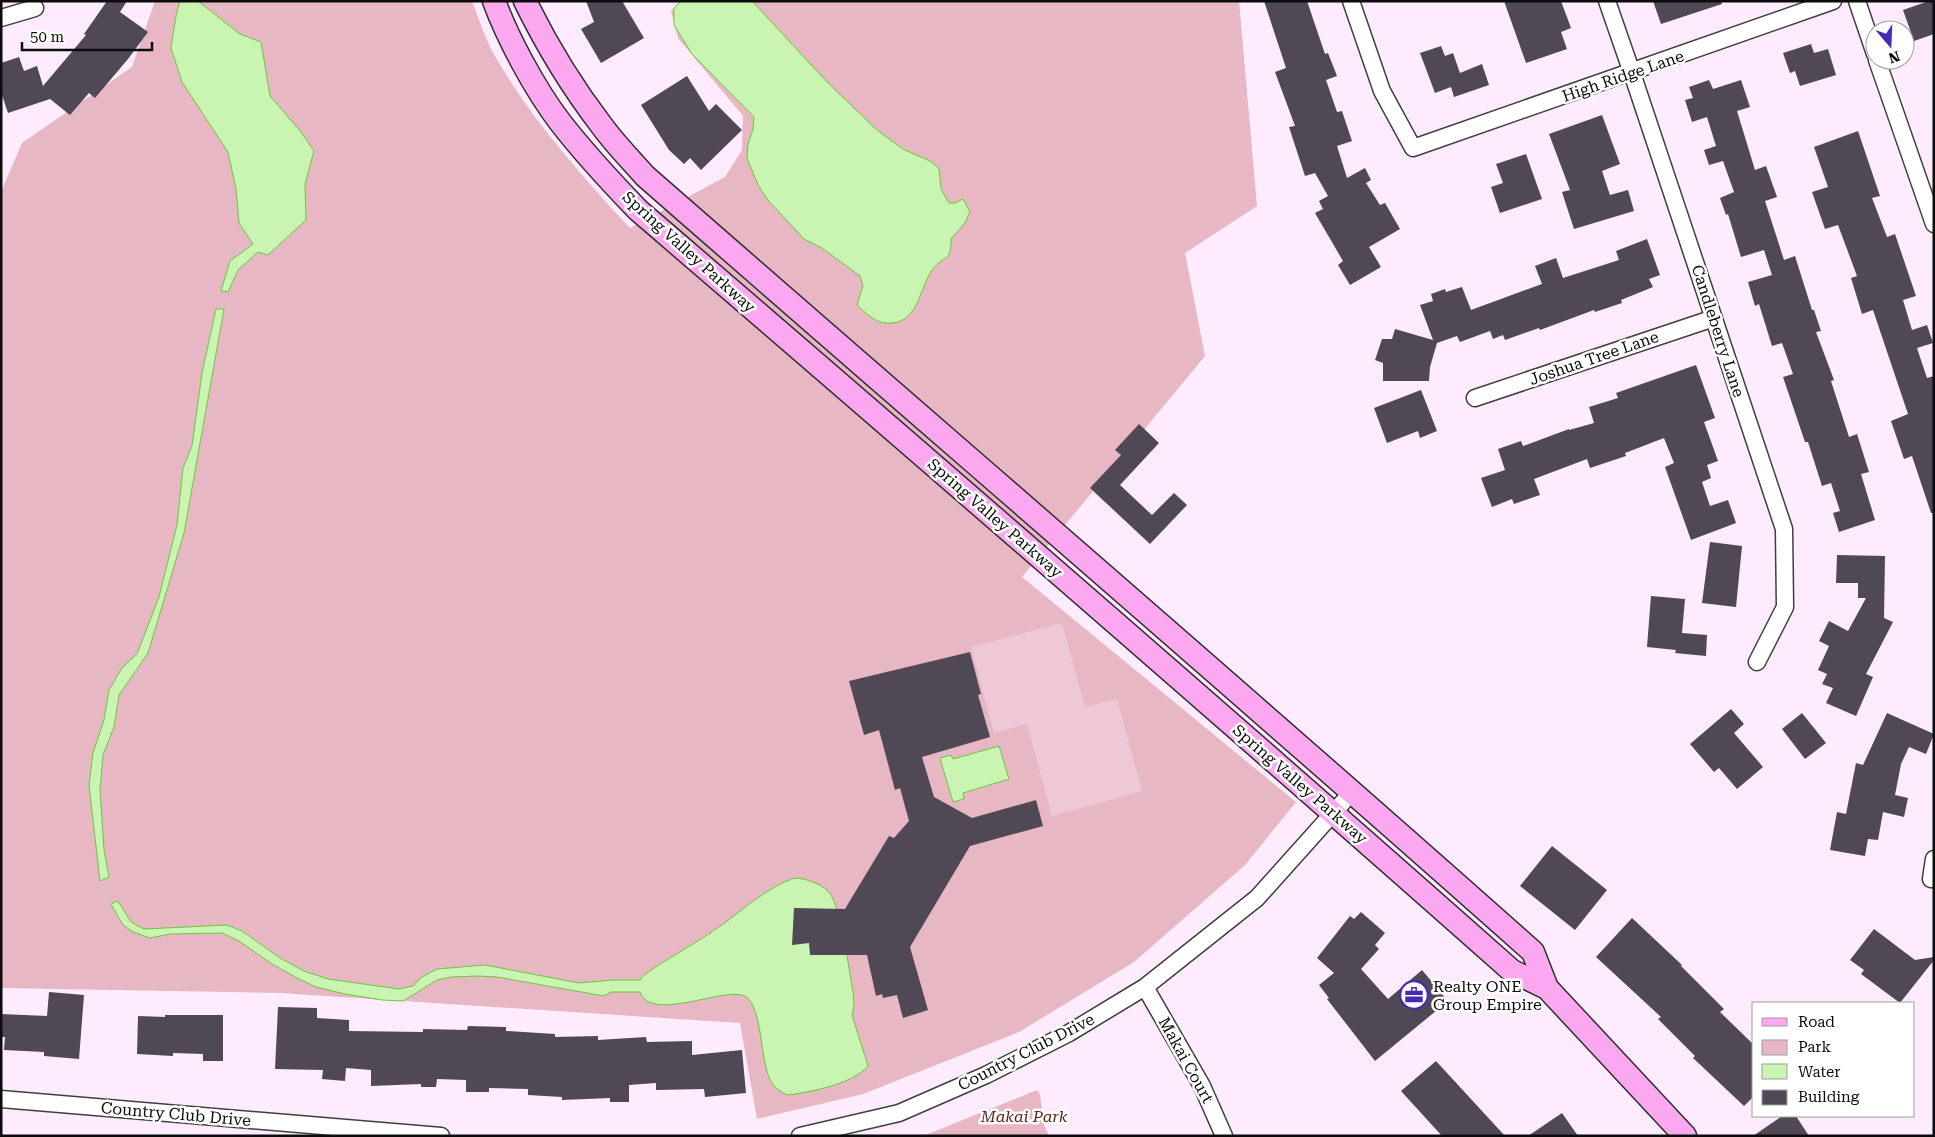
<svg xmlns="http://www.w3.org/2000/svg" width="1935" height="1137" viewBox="0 0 1935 1137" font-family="'Roboto Serif',serif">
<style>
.green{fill:#e7b7c3}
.pitch{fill:#eec8d7}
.water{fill:#caf4b2;stroke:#6bc83b}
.building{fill:#504854}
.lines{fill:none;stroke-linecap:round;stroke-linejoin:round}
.street-casing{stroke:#3f3f3f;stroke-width:19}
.secondary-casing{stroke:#2e2e2e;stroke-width:25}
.street{stroke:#fff;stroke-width:16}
.secondary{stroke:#fca8f0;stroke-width:22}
.labels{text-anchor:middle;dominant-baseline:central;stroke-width:5;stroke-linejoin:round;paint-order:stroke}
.street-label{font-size:16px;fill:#0c0c0c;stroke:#fff}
.poi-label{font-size:16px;fill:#0c0c0c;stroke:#fff;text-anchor:start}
.park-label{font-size:16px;font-style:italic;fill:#60221f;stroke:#fff}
</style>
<rect width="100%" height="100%" fill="#feebfd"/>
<path class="green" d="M155 1H472C478 17 484 35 492 51 529 117 579 173 630 228L725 177 742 150 743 116 678 38 671 11 681 1H1239L1257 206 1185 253 1205 356 1022 577 1296 802 1245 865 1134 962 1019 1032 863 1094 757 1119 740 1023 280 993 1 988V192L22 143 132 67Z
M1037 1090 1040 1094 1044 1125 1049 1136H923Z"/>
<path class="pitch" d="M1062 623 1085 707 1117 699 1142 791 1052 816 1027 724 994 733 971 647Z"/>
<path class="water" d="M180 1H198L240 34 261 42 270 96 301 132 314 151 305 184 306 220 268 255 258 252 238 270 228 292 221 291 230 261 253 244 239 223 236 189 228 152 182 82 171 48 176 16Z
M681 1H752L829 84 877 130 903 149 932 162 939 169 941 189 949 203H955L963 199 970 212 965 223 951 239C951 264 944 254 933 269 919 287 920 319 893 323 877 325 868 315 857 305L863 286 860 276 822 248 804 239 767 199 758 185 747 158 748 144 753 129 754 117 692 54 674 25V8Z
M216 309H224L184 533 148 653 119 695 114 727 103 755 100 790 104 850 109 877 100 881 89 785 93 753 104 720 109 690 122 668 137 654 159 597 177 525 183 468 192 446 202 373Z
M999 746 1009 779 963 793 964 799 953 802 940 758 951 755 953 759Z
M796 878C807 879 819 883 828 891 841 904 849 971 853 992L854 1006 852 1015 868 1066C853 1084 811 1092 787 1095 782 1092 778 1090 774 1086 758 1068 765 1001 742 995 719 989 650 1022 640 992H611L604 996 497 977 479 976 451 977 437 980 403 1001 382 1000 345 994 316 987 297 978 272 964 239 941 222 933 170 934 150 938 133 932 123 925 111 904 118 901 131 922 144 929 227 925 242 931 280 958 304 971 328 979 399 989 413 986 422 977 437 969 485 965 579 983 613 980H640L644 975C669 957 697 943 722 925 742 910 772 884 796 878Z"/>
<path class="building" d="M107 1H127L120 12 148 32 128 59 95 98 89 93 70 115 50 99 8 113 1 92V63L19 57 24 71 37 66 43 86 86 35 84 34Z
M586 1H622L644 38 601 63 581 29 594 22Z
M1264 1H1307L1325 54 1328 53 1337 76 1326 80 1337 112 1342 111 1352 141 1337 146 1347 178 1365 168 1371 180 1366 183 1380 205 1385 203 1400 229 1369 247 1381 267 1350 285 1338 265 1343 261 1315 213 1323 209 1319 201 1328 196 1315 173 1305 176 1289 127 1295 126 1275 72 1286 68Z
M1504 1H1561L1571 28 1561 32 1567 49 1526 63Z
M1653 1H1721L1722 4 1661 24Z
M1929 1H1934V34L1914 41 1903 10Z
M1811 44 1814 53 1828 49 1836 75 1800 86 1795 71 1790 73 1783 53Z
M1441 46 1445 56 1453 53 1460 73 1482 64 1489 85 1454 97 1451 87 1435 93 1420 53Z
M687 76 709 111 716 104 742 130 701 170 690 158 684 164 669 150 641 105Z
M1709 80 1713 89 1741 80 1750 107 1737 111 1755 170 1766 166 1777 197 1765 201 1784 260 1795 256 1812 310H1814L1821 331 1816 332 1834 380 1831 381 1849 437 1857 434 1869 472 1861 474 1875 520 1839 532 1833 513 1840 511 1831 483 1822 486 1808 442H1805L1783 377 1793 374 1782 343 1772 346 1759 304 1755 306 1748 282 1772 275 1764 250 1741 257 1728 214 1726 215 1720 198 1734 192 1723 161 1709 165 1704 150 1716 146 1707 117 1692 122 1685 100 1693 98 1689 87Z
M1602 115 1620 164 1602 171 1610 195 1628 190 1634 211 1574 229 1562 192 1570 190 1549 134Z
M1858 131 1880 196 1872 198 1887 237 1895 234 1916 296 1903 300 1912 330 1927 325 1933 343 1917 348 1927 378 1934 376V513H1931L1912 456 1904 459 1891 421 1908 414 1873 310 1862 314 1851 278 1857 276 1838 225 1825 229 1812 192 1828 187 1814 147Z
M1526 154 1542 199 1500 213 1491 187 1503 183 1496 164Z
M1647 239 1660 275 1649 279 1653 287 1621 300 1622 303 1595 312 1594 310 1540 330 1539 328 1505 340 1503 335 1493 339 1490 331 1460 342 1457 336 1437 343 1430 367 1429 381H1383V363L1375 360 1382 339H1392L1395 329 1433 340 1420 305 1433 301 1431 294 1445 289 1446 292 1462 287 1471 310 1542 284 1535 266 1556 258 1563 278 1619 260 1616 251Z
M1696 365 1715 418 1704 422 1718 461 1707 465 1711 478 1702 482 1710 506 1728 500 1736 523 1691 540 1665 467 1674 463 1664 438 1625 453 1626 456 1590 468 1587 459 1534 479 1540 495 1514 504 1512 499 1492 507 1481 478 1505 470 1498 449 1521 441 1523 446 1569 429V430L1594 423 1589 407 1618 398 1616 393Z
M1421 390 1437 431 1420 438 1418 431 1387 443 1374 408Z
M1139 424 1159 443 1120 485 1152 515 1174 493 1187 505 1150 544 1090 488 1121 455 1115 450Z
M1710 542 1742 546 1736 607 1702 603Z
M1837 555 1885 556 1884 618 1893 622 1866 674 1873 677 1856 716 1826 703 1833 688 1822 684 1827 674 1818 670 1829 646 1819 641 1829 621 1848 631 1866 598H1858V583H1836Z
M1651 596 1685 599 1682 633 1707 635 1706 656 1675 653 1676 650 1647 647Z
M970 652 981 694 978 695 990 737 922 757 934 797 972 818 1036 800 1043 826 970 846 910 947 928 1010 903 1018 897 995 883 998 882 994 876 996 867 955H810L809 943 792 945 794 908 845 909 889 836 894 838 909 821 900 788 895 790 879 730 864 735 849 681Z
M1731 709 1744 724 1734 733 1763 767 1737 789 1719 768 1714 772 1690 744Z
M1802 713 1826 743 1805 759 1782 729Z
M1887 713 1934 734 1926 754 1909 747 1901 764 1895 795 1908 798 1904 817 1883 812 1878 840 1868 839 1865 856 1830 850 1837 812 1846 814 1856 763 1863 765Z
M1552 846 1607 890 1575 930 1520 886Z
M1361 912 1385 933 1375 945 1379 949 1361 969 1388 999 1422 970 1448 1001 1375 1061 1327 999 1329 998 1319 985 1334 973 1317 958 1350 916 1354 919Z
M1632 918 1682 965 1681 966 1724 1009 1720 1012 1754 1045V1096L1744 1106 1693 1058 1695 1056 1658 1019 1661 1017 1596 957Z
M1874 929 1915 960 1934 957V960L1900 1003 1861 974 1864 970 1850 960Z
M49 992 84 995 79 1059 44 1056V1052L4 1050 5 1037H1V1014L47 1016Z
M278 1007 317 1008V1018L349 1020V1031L423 1032V1029L467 1030 468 1026 506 1027V1031L555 1034V1037L598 1036V1040L646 1037 647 1042 692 1041V1055L742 1050 746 1093 705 1097 704 1089 656 1090V1083L629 1085V1102H610V1098L562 1100V1097L528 1095V1089L489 1088V1092H466V1080L437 1079 436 1087H421V1084L371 1086V1070L346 1068 345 1081 322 1079 323 1070 275 1069Z
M165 1015H223V1061H203V1054L173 1053V1056L137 1054 138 1016 165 1017Z
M1436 1061 1505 1136H1442L1401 1091Z
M1562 1113 1578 1136H1528Z
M1782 1116H1796L1809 1136H1753Z"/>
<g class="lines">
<defs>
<path id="street" d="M1351 1 1382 91 1413 148 1833 1
M1607 1 1632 73 1784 529 1785 607 1757 662
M1857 1 1875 54
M1 18 35 8
M1877 60 1934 224
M1475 398 1714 318
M1931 879 1934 859
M1145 987 1202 1086 1224 1136
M1 1099 441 1136
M800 1136 899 1113 986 1075 1069 1033 1145 987 1257 898 1352 792"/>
<path id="secondary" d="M494 1C508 39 535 89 560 122 584 153 611 182 638 210 931 462 1223 715 1512 971L1547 988 1685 1136
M525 1C547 46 572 87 602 126 615 144 631 160 645 176 941 435 1240 691 1533 952L1547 988"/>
</defs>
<use href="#street" class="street-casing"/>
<use href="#secondary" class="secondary-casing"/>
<use href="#street" class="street"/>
<use href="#secondary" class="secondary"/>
</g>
<defs>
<symbol id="office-ring" viewBox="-11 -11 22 22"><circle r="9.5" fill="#fff" stroke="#4729b6" stroke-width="1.5"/><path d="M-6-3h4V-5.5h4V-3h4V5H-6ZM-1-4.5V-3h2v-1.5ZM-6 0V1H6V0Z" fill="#4729b6"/></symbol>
</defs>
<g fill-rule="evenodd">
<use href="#office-ring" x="1398" y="979" width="32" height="32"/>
</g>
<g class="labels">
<g class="street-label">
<text transform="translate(1623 76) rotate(-19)">High Ridge Lane</text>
<text transform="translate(689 252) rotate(42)">Spring Valley Parkway</text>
<text transform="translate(1718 331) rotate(72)">Candleberry Lane</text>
<text transform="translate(1594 358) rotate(-19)">Joshua Tree Lane</text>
<text transform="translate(995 518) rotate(41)">Spring Valley Parkway</text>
<text transform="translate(1300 784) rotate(41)">Spring Valley Parkway</text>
<text transform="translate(1026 1052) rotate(-27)">Country Club Drive</text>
<text transform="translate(1186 1060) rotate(61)">Makai Court</text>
<text transform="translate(176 1114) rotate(5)">Country Club Drive</text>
</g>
<g class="poi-label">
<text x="1433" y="986">Realty ONE<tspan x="1433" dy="18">Group Empire</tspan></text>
</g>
<g class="park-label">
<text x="1024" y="1116">Makai Park</text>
</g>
</g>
<rect width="1935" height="1137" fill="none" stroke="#0c0c0c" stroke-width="5"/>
<rect x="1752" y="1002" width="162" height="115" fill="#ffffff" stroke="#9e9e9e"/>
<rect x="1762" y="1018" width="25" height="8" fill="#fca8f0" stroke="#9e9e9e"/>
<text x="1798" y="1027" font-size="15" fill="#0c0c0c">Road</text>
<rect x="1762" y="1040" width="25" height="15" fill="#e7b7c3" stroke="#9e9e9e"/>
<text x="1798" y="1052" font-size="15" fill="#0c0c0c">Park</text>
<rect x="1762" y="1064" width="25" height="15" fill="#caf4b2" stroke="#9e9e9e"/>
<text x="1798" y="1077" font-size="15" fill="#0c0c0c">Water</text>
<rect x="1762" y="1090" width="25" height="15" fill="#504854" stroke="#9e9e9e"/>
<text x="1798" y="1102" font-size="15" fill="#0c0c0c">Building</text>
<g transform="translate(1890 45) rotate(161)"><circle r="24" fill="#ffffff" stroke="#9e9e9e"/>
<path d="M0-4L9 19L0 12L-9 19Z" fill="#4729b6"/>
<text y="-8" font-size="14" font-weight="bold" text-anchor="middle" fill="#0c0c0c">N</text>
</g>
<path d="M22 42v8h130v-8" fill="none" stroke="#0c0c0c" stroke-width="2.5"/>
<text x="30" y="42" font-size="15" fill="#0c0c0c" stroke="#ffffff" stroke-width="4" paint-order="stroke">50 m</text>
</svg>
